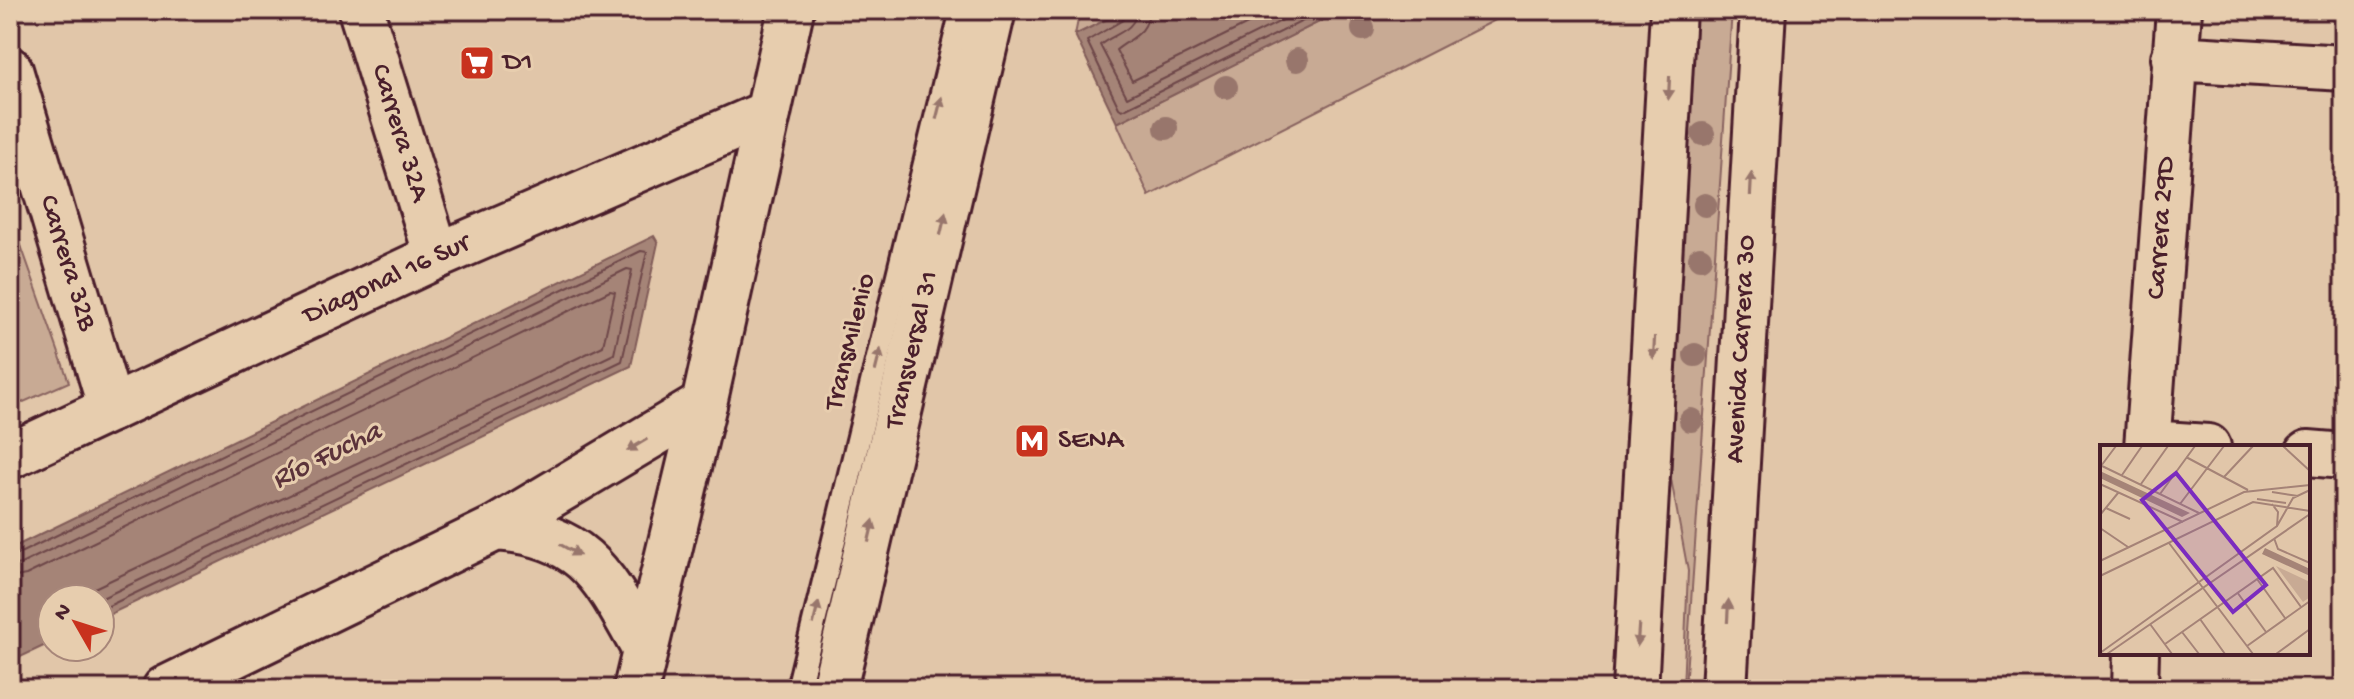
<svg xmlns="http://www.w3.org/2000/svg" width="2354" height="699" viewBox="0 0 2354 699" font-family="'Gochi Hand',sans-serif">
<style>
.green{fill:#c8aa94;stroke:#896460;stroke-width:2}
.water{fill:#a58477;stroke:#815c59;stroke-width:2}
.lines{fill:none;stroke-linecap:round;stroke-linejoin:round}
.shore{stroke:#6e4749;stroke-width:2}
.service-casing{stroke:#4a1f2b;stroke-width:28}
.minor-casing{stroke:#4a1f2b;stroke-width:50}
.tertiary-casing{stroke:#4a1f2b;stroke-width:50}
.secondary-casing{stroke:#4a1f2b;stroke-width:50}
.trunk-casing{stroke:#4a1f2b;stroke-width:50}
.service{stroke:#e7cdae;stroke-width:22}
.minor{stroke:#e7cdae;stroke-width:44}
.tertiary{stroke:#e7cdae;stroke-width:44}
.secondary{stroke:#e7cdae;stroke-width:44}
.trunk{stroke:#e7cdae;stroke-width:44}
.tree{fill:#98766c}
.oneway{fill:#98766c}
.labels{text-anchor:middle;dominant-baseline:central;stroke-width:6;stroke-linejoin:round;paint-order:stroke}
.poi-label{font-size:28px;fill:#4a1f2b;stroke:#e7cdae;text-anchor:start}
.street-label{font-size:28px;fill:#4a1f2b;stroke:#e7cdae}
.water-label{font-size:30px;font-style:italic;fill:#5c333a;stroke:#e7cdae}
.inset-road{fill:none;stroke:#a58377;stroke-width:2}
.view{fill:#7b2cbf;fill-opacity:0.15;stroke:#7b2cbf;stroke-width:4}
.inset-edge{fill:none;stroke:#4a1f2b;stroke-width:4}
</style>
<rect width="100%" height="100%" fill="#e1c6a9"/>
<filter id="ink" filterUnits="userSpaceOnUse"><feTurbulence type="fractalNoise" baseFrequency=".0125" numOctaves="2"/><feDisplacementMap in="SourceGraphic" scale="16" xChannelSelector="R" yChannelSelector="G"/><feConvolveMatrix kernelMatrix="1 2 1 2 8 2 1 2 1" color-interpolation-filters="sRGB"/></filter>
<g filter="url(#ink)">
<path class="green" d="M1080 10H1126L1075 35Z
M1343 10H1515L1149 196 1117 123Z
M1695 10H1732L1685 689H1683L1688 571 1671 479Z
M10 214 69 382 10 408Z"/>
<path class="water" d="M1126 10H1343L1117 123 1075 35Z
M654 236 658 243 631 366 100 619V599H52V642L10 662V549Z"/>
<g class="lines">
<path class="shore" d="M1127 10 1123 20 1087 41 1119 108 1122 110 1325 10
M1137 10C1135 32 1114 33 1100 45L1127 97 1303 10
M1149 10C1148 34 1132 37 1116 50L1132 81 1276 10
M10 556 16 555 641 251 647 252 622 361 100 610
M10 566 21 564 627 269 632 270 614 354 100 599
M10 578 26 575 610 291 615 292 603 346 88 591 78 599"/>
<defs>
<path id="service" d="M798 689 962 10"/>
<path id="minor" d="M361 10 437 256
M2174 58 2344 68
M10 70 111 409
M2148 443 2208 447
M2147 447 2179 10
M2308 453 2344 456
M496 528C588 535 604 578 645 650
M165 689 496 528 704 404
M2135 689 2136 653"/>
<path id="tertiary" d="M10 456 437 256 768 113"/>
<path id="secondary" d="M1635 689 1673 10
M1724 689 1763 10"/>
<path id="trunk" d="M636 689 704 404 791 10
M834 689 993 10"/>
</defs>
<use href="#service" class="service-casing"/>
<use href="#minor" class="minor-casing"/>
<use href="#tertiary" class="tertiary-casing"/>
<use href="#secondary" class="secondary-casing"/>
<use href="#trunk" class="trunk-casing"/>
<use href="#service" class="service"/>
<use href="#minor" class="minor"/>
<use href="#tertiary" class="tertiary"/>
<use href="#secondary" class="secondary"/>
<use href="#trunk" class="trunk"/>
</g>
<g class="tree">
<circle cx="1363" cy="29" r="12"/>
<circle cx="1297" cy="60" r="12"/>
<circle cx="1226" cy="87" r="12"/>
<circle cx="1166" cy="128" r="12"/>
<circle cx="1703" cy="134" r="12"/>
<circle cx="1705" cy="205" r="12"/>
<circle cx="1700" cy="258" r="12"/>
<circle cx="1695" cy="355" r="12"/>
<circle cx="1691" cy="420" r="12"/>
</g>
<defs><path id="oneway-solid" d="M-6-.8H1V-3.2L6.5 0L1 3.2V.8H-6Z" transform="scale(2)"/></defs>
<g class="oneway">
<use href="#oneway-solid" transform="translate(1669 88) rotate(93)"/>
<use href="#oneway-solid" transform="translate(939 108) rotate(-76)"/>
<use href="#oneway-solid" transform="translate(1751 184) rotate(-87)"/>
<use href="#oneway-solid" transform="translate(943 224) rotate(-77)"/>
<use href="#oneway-solid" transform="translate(1654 348) rotate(93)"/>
<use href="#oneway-solid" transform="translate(878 360) rotate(-76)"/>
<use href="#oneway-solid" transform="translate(637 445) rotate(149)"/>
<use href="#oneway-solid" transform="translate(871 531) rotate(-77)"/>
<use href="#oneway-solid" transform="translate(570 550) rotate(29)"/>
<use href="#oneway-solid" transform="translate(1728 611) rotate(-87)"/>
<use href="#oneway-solid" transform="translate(816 613) rotate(-76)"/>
<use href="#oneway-solid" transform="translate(1638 635) rotate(94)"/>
</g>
</g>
<defs>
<symbol id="supermarket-square" viewBox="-11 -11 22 22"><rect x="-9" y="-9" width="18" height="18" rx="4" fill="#c8321e" stroke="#e7cdae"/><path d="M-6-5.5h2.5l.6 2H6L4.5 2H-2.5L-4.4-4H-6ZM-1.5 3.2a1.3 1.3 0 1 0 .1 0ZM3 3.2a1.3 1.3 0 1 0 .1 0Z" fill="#fff"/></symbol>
<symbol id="metro-square" viewBox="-11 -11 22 22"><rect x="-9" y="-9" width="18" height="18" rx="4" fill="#c8321e" stroke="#e7cdae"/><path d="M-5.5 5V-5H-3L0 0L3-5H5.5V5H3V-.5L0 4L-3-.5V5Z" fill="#fff"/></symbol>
</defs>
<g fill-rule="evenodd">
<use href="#supermarket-square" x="457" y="43" width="40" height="40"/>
<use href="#metro-square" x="1012" y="421" width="40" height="40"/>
</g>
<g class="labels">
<g class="poi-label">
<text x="503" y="63">D1</text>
<text x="1058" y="441">SENA</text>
</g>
<g class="street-label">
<text transform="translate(399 133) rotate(73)">Carrera 32A</text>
<text transform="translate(2162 228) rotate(-86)">Carrera 29D</text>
<text transform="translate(67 263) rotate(73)">Carrera 32B</text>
<text transform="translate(387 280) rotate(-25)">Diagonal 16 Sur</text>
<text transform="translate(851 342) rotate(-76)">TransMilenio</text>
<text transform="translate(1742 349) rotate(-87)">Avenida Carrera 30</text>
<text transform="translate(913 350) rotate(-77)">Transversal 31</text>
</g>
<g class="water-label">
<text transform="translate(327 457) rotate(-26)">Río Fucha</text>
</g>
</g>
<g transform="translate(2100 445)">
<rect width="210" height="210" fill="#e1c6a9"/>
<path d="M176 121 210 137V152L203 157Z" fill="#c8aa94"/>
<path d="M0 26 90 68 82 72 0 33ZM165 103 210 124V131L162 109Z" fill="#a58477"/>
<path class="inset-road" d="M183 1 210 26M86 12 148 45M0 20 99 68M1 21 16 1M22 30 42 1M124 32 153 1M0 39 83 77M41 39 68 1M172 47 198 51M60 49 95 1M157 54 186 58M80 59 124 1M172 59 178 67 177 81M6 63 30 74M0 70 18 48M0 83 28 102M174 93 178 104 210 118M69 98 153 209M0 116 144 47 210 40M0 131 153 57 210 66M157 134 185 173M137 147 166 187M100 174 125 209M50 179 72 209M82 187 99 209M65 199 173 123 201 162M147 201 210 156M0 208 177 81 193 53 210 45M7 209 210 69M176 209 210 184"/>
<path class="view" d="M76 28 166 140 133 167 42 55Z"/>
<rect width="210" height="210" class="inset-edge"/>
</g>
<rect width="2354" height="699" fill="none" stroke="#e7cdae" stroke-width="40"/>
<rect x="20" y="20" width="2314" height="659" fill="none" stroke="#4a1f2b" stroke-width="3" filter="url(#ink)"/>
<g transform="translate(76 623) rotate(309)"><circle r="38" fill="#e7cdae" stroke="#a8877a" stroke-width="2"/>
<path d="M0-6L14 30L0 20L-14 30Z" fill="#c8321e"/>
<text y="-12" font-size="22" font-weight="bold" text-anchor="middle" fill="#4a1f2b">N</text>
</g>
</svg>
